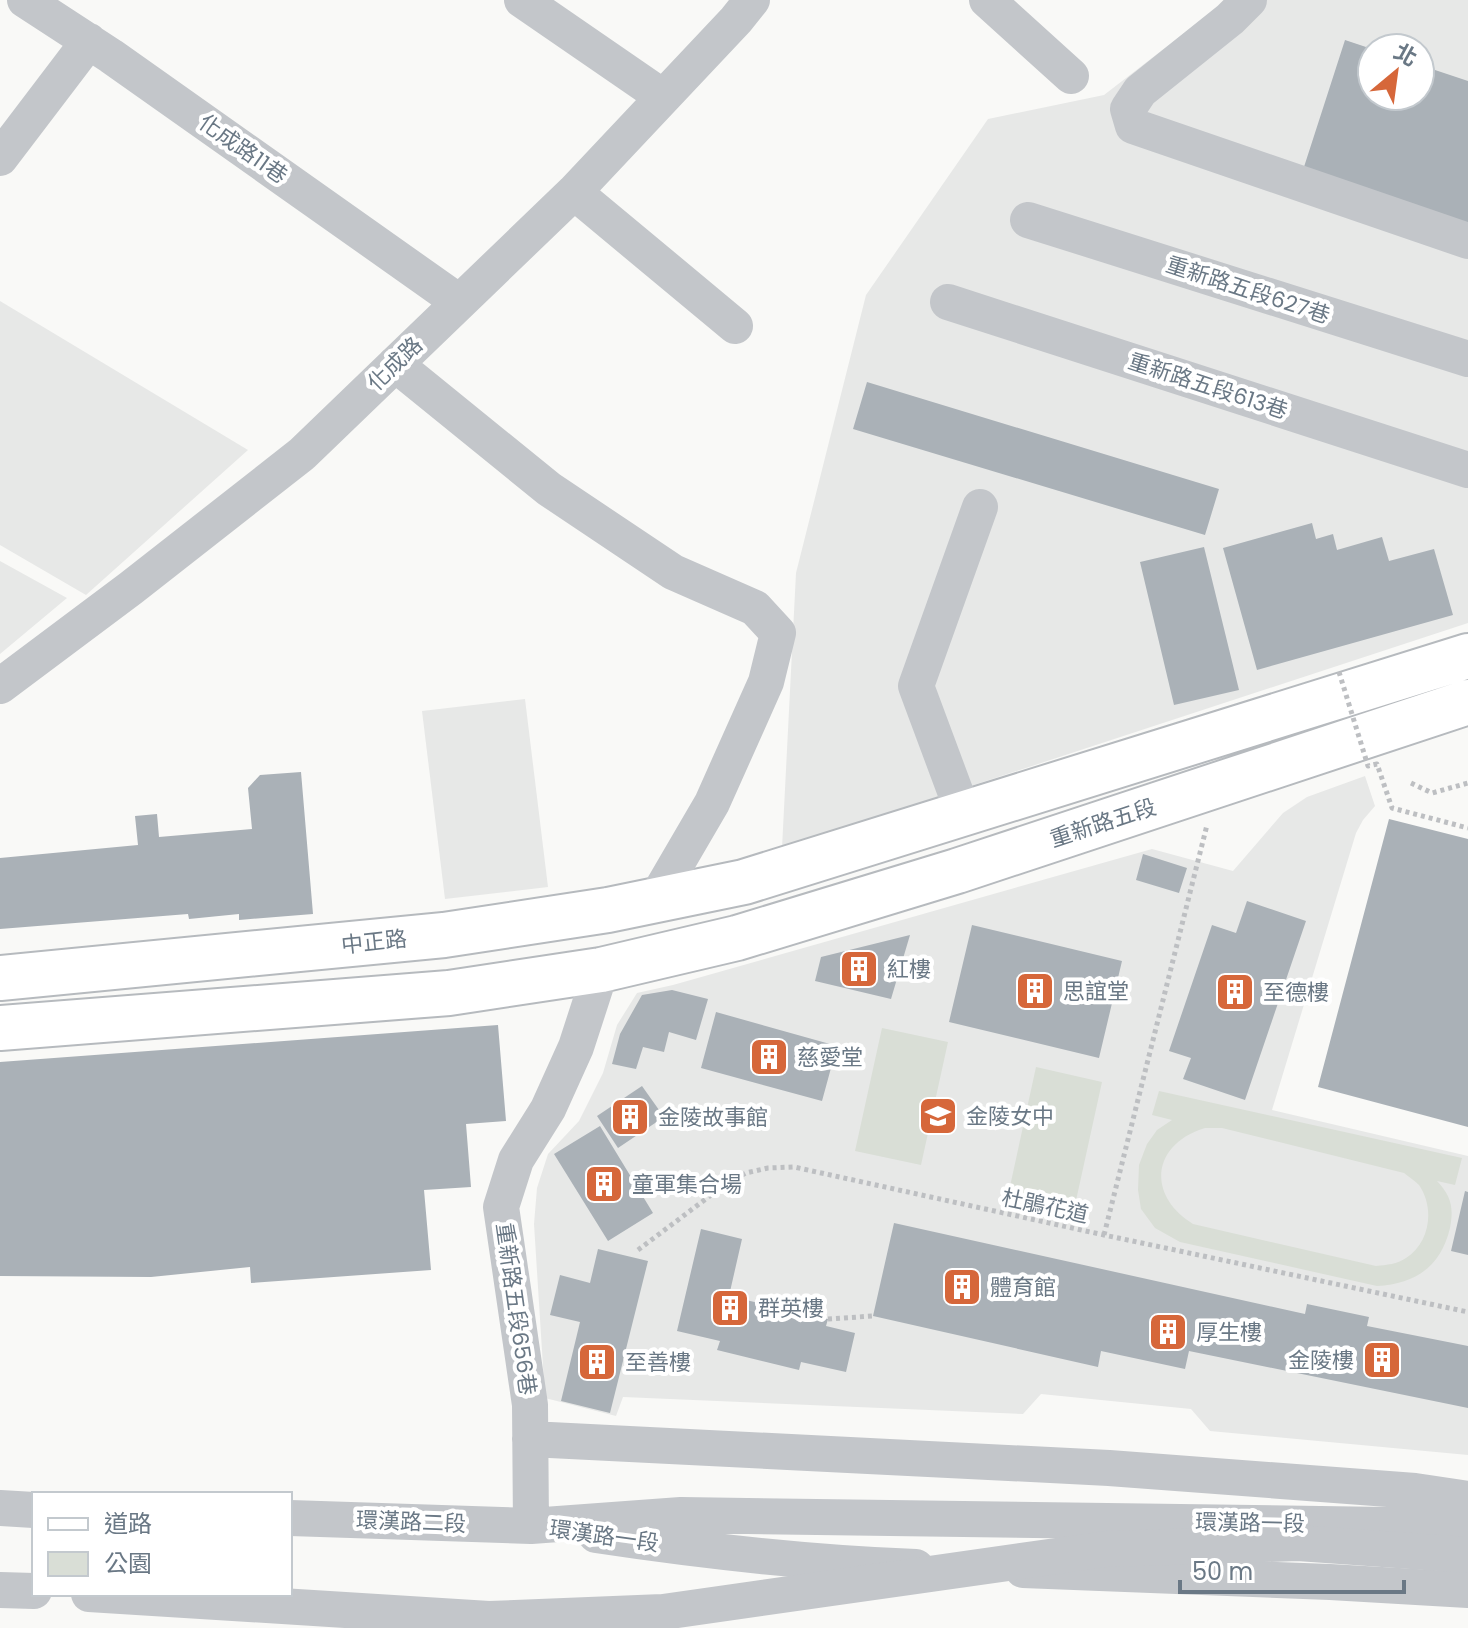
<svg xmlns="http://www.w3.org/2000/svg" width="1468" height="1628" viewBox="0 0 1468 1628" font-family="Poppins,'Noto Sans TC',sans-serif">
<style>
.built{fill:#e7e8e7;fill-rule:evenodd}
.green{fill:#d9ded6;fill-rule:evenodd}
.building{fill:#aab1b7}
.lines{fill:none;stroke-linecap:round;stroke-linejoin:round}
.major-casing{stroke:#b6babe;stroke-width:48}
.path{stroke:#bdbfc2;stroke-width:5;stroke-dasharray:4 4;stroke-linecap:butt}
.minor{stroke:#c3c6ca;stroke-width:36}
.major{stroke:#fff;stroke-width:44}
.path-bridge{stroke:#bdbfc2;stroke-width:5;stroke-dasharray:4 4;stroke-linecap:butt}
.minor-bridge{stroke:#c3c6ca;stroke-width:36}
.labels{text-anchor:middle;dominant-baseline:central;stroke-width:8;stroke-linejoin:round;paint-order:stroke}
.street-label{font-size:22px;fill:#6a7885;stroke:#fff}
.poi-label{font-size:22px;fill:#6a7885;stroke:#fff;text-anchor:start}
</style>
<rect width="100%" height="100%" fill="#f9f9f7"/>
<path class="built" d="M1227 0H1468V623L782 848 796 573 866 295 988 119 1104 95ZM1372 48H1420V96H1372Z
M0 301 248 450 86 595 0 545Z
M0 561 67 598 0 654Z
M525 699 548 887 445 899 422 711Z
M1365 776 1375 806 1363 820 1356 833 1272 1110 1468 1156V1455L1210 1431 1191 1409 1041 1394 1023 1414 623 1397 616 1416 545 1398 534 1224 537 1188 548 1154 579 1121 603 1073 617 1025 637 993 673 985 1152 849 1233 871 1283 813 1307 797Z"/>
<path class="green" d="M882 1028 948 1042 921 1165 855 1151Z
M1036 1067 1102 1082 1075 1205 1009 1191Z
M1159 1091 1462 1158 1455 1185 1437 1181C1451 1196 1454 1207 1450 1228 1441 1266 1416 1284 1377 1286L1180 1242 1155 1228 1141 1209 1138 1190 1139 1165 1147 1144 1157 1130 1172 1120 1152 1115ZM1205 1128H1222L1404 1173C1409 1177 1415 1181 1419 1185 1435 1208 1430 1243 1406 1258 1397 1264 1387 1265 1376 1266L1193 1224C1146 1195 1152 1144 1205 1128Z"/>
<path class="building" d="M1345 40 1372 49V96H1420V65L1468 81V225L1303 170Z
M867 382 1219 489 1205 535 853 429Z
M1312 523 1316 539 1333 534 1337 550 1382 537 1389 561 1434 549 1453 615 1257 670 1223 548Z
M1204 547 1239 690 1174 705 1140 562Z
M301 772 313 914 239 920V914L189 919 188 914 0 929V858L138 845 135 816 157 814 159 837 252 829 248 788 260 775Z
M1389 819 1468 839V1127L1318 1087Z
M1143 854 1187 868 1179 893 1136 880Z
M1247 901 1306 921 1245 1100 1183 1079 1191 1058 1169 1051 1212 925 1236 933Z
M972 925 1122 961 1099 1058 949 1022Z
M910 935 891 999 815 981 821 957Z
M672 990 708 999 696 1040 669 1032 664 1052 643 1047 636 1069 612 1064 620 1034 642 995Z
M716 1012 837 1046 822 1101 701 1068Z
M498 1025 506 1121 466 1124 471 1187 424 1190 431 1270 251 1283 250 1267 151 1277 0 1276V1062Z
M642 1086 664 1117 618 1148 597 1116Z
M600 1126 653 1213 608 1241 554 1154Z
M1465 1191 1468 1192V1255L1451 1251Z
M894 1223 1305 1314 1307 1304 1369 1317 1367 1326 1468 1346V1408L1189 1351 1185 1369 1101 1351 1098 1367 873 1316Z
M701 1229 742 1239 729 1296 828 1319 826 1326 855 1333 846 1372 801 1362 799 1370 717 1350 720 1341 677 1331Z
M598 1249 648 1261 610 1413 561 1401 580 1322 550 1315 560 1275 590 1283Z"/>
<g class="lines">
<defs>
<path id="major" d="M0 978 444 935 608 910 744 882 1468 656
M0 1028 449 993 601 970 737 938 957 871 1468 702"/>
</defs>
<use href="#major" class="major-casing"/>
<path class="path" d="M1411 783 1432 793 1468 783
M1104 1235 1207 825
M638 1250 727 1183 746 1173 768 1168 794 1167 1104 1235 1468 1312
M828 1319 873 1316"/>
<path class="minor" d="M25 0 111 56 459 302
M522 0 663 97
M987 0 1071 76
M1249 0 1230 19 1140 91 1128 109 1133 126 1468 241
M0 158 89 41
M574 192 735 326
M1028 220 1468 359
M948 302 1468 470
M395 364 549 489 673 572 755 608 778 633 766 682 712 803 656 899
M0 686 131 588 302 454 574 192 736 20 752 0
M964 815 916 686 980 507
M530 1439 1109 1468 1415 1491 1468 1499
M0 1508 34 1510
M290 1518 531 1526 681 1515 1387 1525 1468 1530
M531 1526 530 1405 501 1207 516 1160 548 1109 576 1047 601 970
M596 1535C702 1551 809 1563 916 1567
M1023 1570 1330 1582 1468 1590
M0 1590 34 1591"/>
<use href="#major" class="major"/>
<path class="path-bridge" d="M1339 672 1368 766 1377 764 1392 808 1468 828"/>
<path class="minor-bridge" d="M89 1594 489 1619 663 1612 1106 1549 1298 1543 1468 1555"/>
</g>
<defs>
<symbol id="building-square" viewBox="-11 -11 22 22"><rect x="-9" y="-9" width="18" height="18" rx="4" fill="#d6673a" stroke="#fff"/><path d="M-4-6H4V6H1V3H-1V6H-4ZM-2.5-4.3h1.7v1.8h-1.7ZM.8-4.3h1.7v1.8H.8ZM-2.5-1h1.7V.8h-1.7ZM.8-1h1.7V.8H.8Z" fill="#fff"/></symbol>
<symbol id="school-square" viewBox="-11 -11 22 22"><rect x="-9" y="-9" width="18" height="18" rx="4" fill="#d6673a" stroke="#fff"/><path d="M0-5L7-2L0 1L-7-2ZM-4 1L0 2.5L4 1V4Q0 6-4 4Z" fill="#fff"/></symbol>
</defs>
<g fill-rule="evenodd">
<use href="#building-square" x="837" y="947" width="44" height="44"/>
<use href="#building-square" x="1013" y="969" width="44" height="44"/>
<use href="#building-square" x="1213" y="970" width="44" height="44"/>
<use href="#building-square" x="747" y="1035" width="44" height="44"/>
<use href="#school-square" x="916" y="1094" width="44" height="44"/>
<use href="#building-square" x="608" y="1095" width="44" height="44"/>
<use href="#building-square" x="582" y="1162" width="44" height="44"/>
<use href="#building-square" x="940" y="1265" width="44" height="44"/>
<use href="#building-square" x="708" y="1286" width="44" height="44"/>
<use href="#building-square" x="1146" y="1310" width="44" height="44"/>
<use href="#building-square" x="1360" y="1338" width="44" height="44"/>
<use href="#building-square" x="575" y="1340" width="44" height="44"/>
</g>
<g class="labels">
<g class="street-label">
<text transform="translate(243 149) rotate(35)">化成路11巷</text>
<text transform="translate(1248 290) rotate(18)">重新路五段627巷</text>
<text transform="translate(395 364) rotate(-44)">化成路</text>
<text transform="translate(1208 386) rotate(18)">重新路五段613巷</text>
<text transform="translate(1103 823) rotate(-18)">重新路五段</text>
<text transform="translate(374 942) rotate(-6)">中正路</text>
<text transform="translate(1045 1206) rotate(12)">杜鵑花道</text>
<text transform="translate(516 1309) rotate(82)">重新路五段656巷</text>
<text transform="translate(411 1522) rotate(2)">環漢路二段</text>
<text transform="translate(1250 1523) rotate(1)">環漢路一段</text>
<text transform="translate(604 1536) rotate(8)">環漢路一段</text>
</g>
<g class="poi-label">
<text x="887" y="969">紅樓</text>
<text x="1063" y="991">思誼堂</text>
<text x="1263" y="992">至德樓</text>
<text x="797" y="1057">慈愛堂</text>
<text x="966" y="1116">金陵女中</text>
<text x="658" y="1117">金陵故事館</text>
<text x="632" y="1184">童軍集合場</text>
<text x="990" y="1287">體育館</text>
<text x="758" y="1308">群英樓</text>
<text x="1196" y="1332">厚生樓</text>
<text x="1354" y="1360" text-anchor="end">金陵樓</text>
<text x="625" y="1362">至善樓</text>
</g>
</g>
<rect x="32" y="1492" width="260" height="104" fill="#ffffff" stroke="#c3c9ce" stroke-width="2"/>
<rect x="48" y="1518" width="40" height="12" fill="#ffffff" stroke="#c3c9ce" stroke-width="2"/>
<text x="104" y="1532" font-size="24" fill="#6a7885">道路</text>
<rect x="48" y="1552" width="40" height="24" fill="#d9ded6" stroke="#c3c9ce" stroke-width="2"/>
<text x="104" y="1572" font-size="24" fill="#6a7885">公園</text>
<g transform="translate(1396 72) rotate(29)"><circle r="38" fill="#ffffff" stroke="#c3c9ce" stroke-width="2"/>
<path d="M0-6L14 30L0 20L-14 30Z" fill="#d6673a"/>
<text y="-12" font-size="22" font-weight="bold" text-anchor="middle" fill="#6a7885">北</text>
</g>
<path d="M1180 1580v12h224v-12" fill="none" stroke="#6a7885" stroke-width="4"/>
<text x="1192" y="1580" font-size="24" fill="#6a7885" stroke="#ffffff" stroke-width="6" paint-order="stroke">50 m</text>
</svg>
